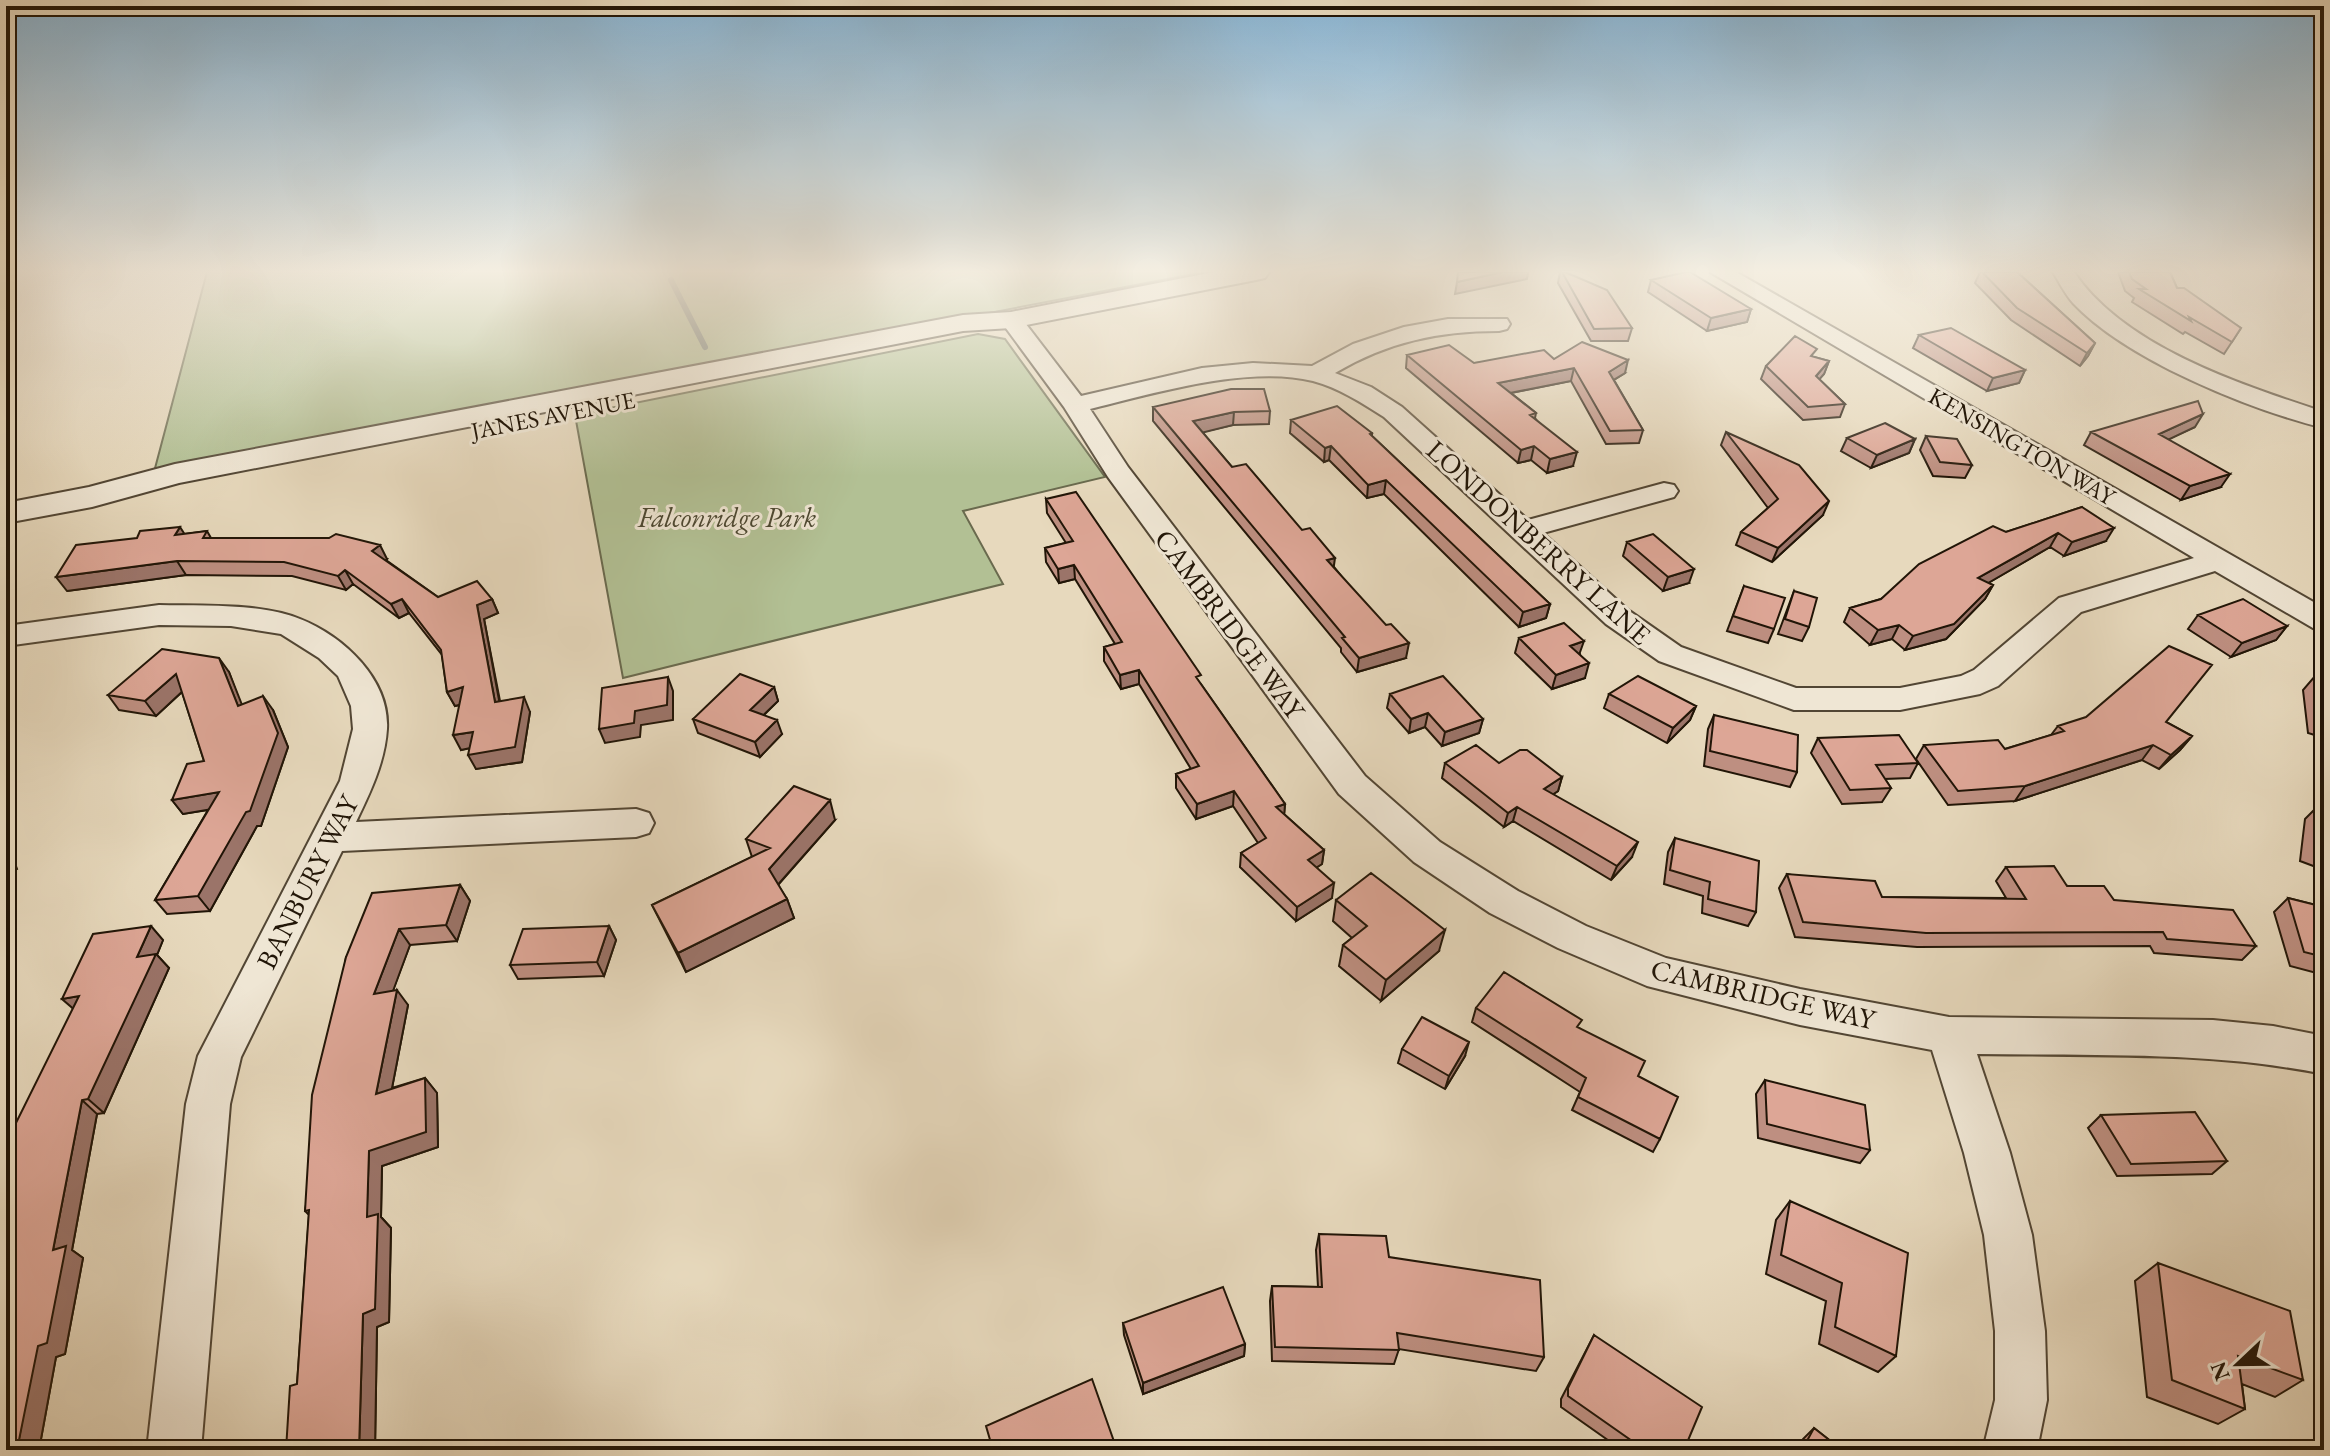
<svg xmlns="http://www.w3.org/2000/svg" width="2330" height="1456" viewBox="0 0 2330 1456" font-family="'EB Garamond',serif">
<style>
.green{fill:#b2c094;stroke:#6a6a4e;stroke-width:2}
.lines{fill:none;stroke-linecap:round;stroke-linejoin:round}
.stream{stroke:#6a7773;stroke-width:6}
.minor-casing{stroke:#524634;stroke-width:4}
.tertiary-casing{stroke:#524634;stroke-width:4}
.minor{fill:#efe6d4;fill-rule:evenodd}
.tertiary{fill:#efe6d4;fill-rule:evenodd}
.wall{fill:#be8f81;stroke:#211507;stroke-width:2}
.shaded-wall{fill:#9b7469;stroke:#211507;stroke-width:2}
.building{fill:#dda696;stroke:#211507;stroke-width:2}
.labels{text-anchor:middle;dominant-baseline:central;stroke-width:6;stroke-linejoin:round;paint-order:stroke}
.far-street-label{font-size:24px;fill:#211507;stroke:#efe6d4}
.park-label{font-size:28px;font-style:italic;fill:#4c4831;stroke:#efe6d4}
.street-label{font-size:28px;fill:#211507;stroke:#efe6d4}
</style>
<rect width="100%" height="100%" fill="#e7d9bd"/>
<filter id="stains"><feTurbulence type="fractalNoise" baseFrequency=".0025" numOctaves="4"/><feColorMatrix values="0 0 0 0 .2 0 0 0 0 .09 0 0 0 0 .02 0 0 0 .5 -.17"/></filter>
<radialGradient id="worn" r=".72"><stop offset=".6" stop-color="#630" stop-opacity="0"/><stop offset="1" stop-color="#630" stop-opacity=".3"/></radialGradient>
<path class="green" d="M207 272H1204L154 472Z
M978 334 1005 339 1105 477 963 511 1003 584 623 678 575 415Z"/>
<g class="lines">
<path class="stream" d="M671 280 705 347"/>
<defs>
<path id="minor" d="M1710 272H1736L2324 608V631L2313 628 2215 571 2081 612 1998 686 1980 694 1900 710H1794L1659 661 1606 624 1384 417C1362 403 1339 388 1313 381 1248 365 1155 393 1090 409L1128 467 1365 776 1440 842 1518 891 1586 926 1666 958 1800 989 1949 1017 2213 1020 2273 1026 2324 1036V1074C2210 1051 2093 1056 1977 1054L2010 1153 2032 1235 2045 1331 2047 1400 2037 1450H1983L1995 1400V1331L1984 1235 1964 1153 1932 1050 1800 1025 1647 986 1558 948 1490 913 1414 862 1339 794 1108 477 1064 407 1000 320 1003 315H1019L1081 396 1202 368 1253 363 1312 366 1353 344 1404 327 1448 319H1507L1510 324 1507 329 1499 331C1438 331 1388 342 1335 373L1371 387 1402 407 1528 520 1664 483 1674 485 1678 491 1674 497 1543 533 1628 610 1681 647 1796 688H1900L1961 676 1974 670 2059 598 2194 558Z
M2053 272H2074C2124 347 2242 385 2324 412V428C2248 409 2127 360 2073 303 2065 294 2059 282 2053 272Z
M159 605C201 606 261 603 300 619 343 636 390 679 387 729 385 762 370 793 356 822L636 809 649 813 654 823 649 833 636 837 342 851 241 1057 230 1104 201 1450H147L186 1104 198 1056 340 781 353 729 351 706 338 676 319 658 281 634 231 626 159 625 6 646V626Z"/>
<path id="tertiary" d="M1214 272H1269L1265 278 1256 280 1011 328 963 331 179 483 92 507 6 523V503L89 487 175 464 963 315 1011 312Z"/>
</defs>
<use href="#minor" class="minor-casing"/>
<use href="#tertiary" class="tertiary-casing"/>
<use href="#minor" class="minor"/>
<use href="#tertiary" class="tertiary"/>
</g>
<path class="wall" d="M1560 272H1565L1632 328 1628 341H1591L1558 283Z
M1980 272H2017L2095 343 2088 356 2080 366 2011 320 1975 283Z
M2118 272H2170L2177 288 2241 328 2224 354 2185 332 2183 334 2132 302 2134 298 2125 291Z
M1651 280 1751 309 1747 322 1707 331 1648 292Z
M1919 335 2025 370 2019 383 1987 391 1913 348Z
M1407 355 1474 363 1554 359 1625 373 1614 380 1643 430 1639 443 1606 444 1571 381 1511 393 1536 413 1535 418 1573 466 1547 473 1531 460 1518 463 1406 368Z
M1814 357 1829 361 1824 374 1819 379 1845 404 1840 417 1803 420 1761 379 1766 366Z
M1153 407 1270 411 1269 424 1233 425 1202 432 1232 467 1334 567 1406 658 1357 672 1341 652V648L1153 421Z
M1291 420 1372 433V436L1550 604 1546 618 1519 627 1384 494 1367 498 1329 460 1324 462 1290 433Z
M2195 427 2168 439 2221 487 2181 500 2084 445 2091 432Z
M1726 432 1823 515 1772 562 1736 545 1741 532 1768 508 1721 445Z
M1926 436 1972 465 1965 478 1933 476 1920 450Z
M1847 438 1915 439 1909 453 1871 468 1841 451Z
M1046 499 1201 684 1285 804 1284 814 1324 850 1322 864 1316 868 1332 898 1296 921 1240 867 1241 853 1258 843 1233 806 1196 819 1176 788V774L1191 769 1139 684 1121 689 1104 661V647L1115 644 1075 579 1059 583 1046 562 1045 548 1066 543 1047 513Z
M2082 507 2106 541 2064 556 2050 547 1988 583 1993 585 1985 599 1946 639 1905 650 1892 639 1870 645 1844 622 1850 608 1881 599 2006 532Z
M207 531 211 538 387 559 386 560 438 597 492 599 498 613 484 619 500 701 530 712 522 762 476 769 469 748 461 750 459 705 455 706 447 692 442 655 409 613 399 618 353 584 346 590 292 576 186 575 67 591 185 534Z
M1627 542 1689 583 1663 591 1623 556Z
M1744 586 1774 629 1768 643 1727 631Z
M1794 591 1809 627 1802 641 1778 634Z
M2198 615 2287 626 2276 640 2231 657 2188 629Z
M1519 638 1580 654 1585 678 1552 689 1515 653Z
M229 672 241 705 273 710 288 747 261 826H257L210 911 167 914 155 900 208 810 183 814 172 800 204 761 182 692 156 716 119 710 108 695Z
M2315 676 2324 678V870L2300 861 2305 819 2317 807 2318 736 2308 733 2303 690Z
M774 687 778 701 764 715 782 734 760 757 698 733 693 719Z
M1390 694 1483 719 1479 733 1442 746 1425 727 1409 733 1387 708Z
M1609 694 1696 706 1690 720 1667 743 1604 708Z
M1714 715 1797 772 1790 787 1704 766 1708 729Z
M2166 722 2192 736 2180 750 2159 769 2142 760 2015 801 1948 805 1916 759 1924 745 2005 749 2051 735 2058 726Z
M1818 738 1918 763 1910 778 1885 779 1891 788 1882 802 1842 804 1811 753Z
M1445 763H1499L1562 777 1558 791 1553 794 1632 857 1611 880 1513 821 1504 827 1442 778Z
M835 820 778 885 787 899 794 918 686 972 652 905 752 857 746 839Z
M1675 838 1756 912 1748 926 1702 913 1703 896 1664 884 1668 852Z
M2006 867 2114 900 2256 946 2242 960 2154 953 2150 946 1917 947 1795 937 1779 888 1787 874 1882 897 2006 898 1996 881Z
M460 885 470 901 457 941 410 945 393 990 408 1005 392 1088 425 1078 437 1093 438 1147 382 1166 381 1217 391 1228 389 1322 377 1327 375 1450H286L297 1384 309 1215 305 1211 346 957Z
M2288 898 2324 907V975L2290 966 2274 912Z
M1336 900 1439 951 1381 1001 1339 966 1343 945 1352 938 1333 921Z
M609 926 616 940 604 976 518 979 510 965Z
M163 940 157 955 169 968 104 1113 97 1114 72 1250 83 1258 65 1354 56 1357 39 1450H6V1143Z
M1476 1008 1579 1028 1638 1076 1660 1139 1653 1152 1572 1110 1580 1092 1472 1022Z
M1402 1049 1465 1056 1445 1089 1398 1063Z
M1765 1080 1870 1150 1860 1163 1758 1138 1756 1094Z
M2101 1115 2227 1161 2212 1174 2117 1176 2088 1128Z
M1790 1201 1896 1356 1878 1372 1819 1344 1826 1301 1766 1274 1776 1220Z
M1319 1234 1389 1257 1544 1357 1536 1371 1399 1349 1394 1364 1272 1361 1270 1301 1272 1286 1318 1287 1316 1250Z
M2158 1263 2303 1380 2275 1397 2242 1384 2245 1409 2218 1424 2147 1397 2135 1281Z
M1123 1323 1245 1344 1244 1356 1143 1394 1124 1335Z
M1594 1335 1684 1450H1622L1561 1407V1399Z
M1814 1428 1842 1450H1797L1803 1439Z"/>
<path class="shaded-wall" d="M1503 272H1528L1527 279 1455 294 1457 282Z
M1751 309 1747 322 1707 331 1711 318Z
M2095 343 2088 356 2080 366 2087 353Z
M1628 360 1625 373 1605 385 1609 372Z
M1829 361 1824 374 1811 389 1816 376Z
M1574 368 1571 381 1495 396 1498 383Z
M2025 370 2019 383 1987 391 1993 378Z
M1234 412 1233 425 1193 435V421Z
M2203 414 2195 427 2151 448 2159 434Z
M1915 439 1909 453 1871 468 1877 455Z
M1331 446 1329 460 1324 462 1325 448Z
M1534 446 1531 460 1518 463 1521 450Z
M1577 452 1573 466 1547 473 1550 459Z
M2230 474 2221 487 2181 500 2190 486Z
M1386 480 1384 494 1367 498 1368 485Z
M1829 501 1823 515 1772 562 1778 548Z
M180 527 189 541 175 535Z
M2114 528 2106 541 2064 556 2072 542Z
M2058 533 2050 547 1971 593 1978 578Z
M380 545 387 559 379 565 372 551Z
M1335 558 1333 572 1327 560Z
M177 561 186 575 67 591 56 577Z
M1074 565 1075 579 1059 583 1058 569Z
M1694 569 1689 583 1663 591 1668 577Z
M345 570 353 584 346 590 338 576Z
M1993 585 1985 599 1946 639 1905 650 1913 636Z
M402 599 409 613 399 618 391 604Z
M492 599 498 613 484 619 502 716 495 702 477 605Z
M1550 604 1546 618 1519 627 1523 612Z
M1899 625 1892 639 1870 645 1878 630Z
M2287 626 2276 640 2231 657 2242 643Z
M1584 641 1579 655 1570 646Z
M1409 643 1406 658 1357 672 1359 658Z
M219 658 229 672 248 720 238 706Z
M1589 663 1585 678 1552 689 1556 675Z
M6 666 15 677 6 702Z
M1139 670V684L1121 689 1120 675Z
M176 674 186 688 156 716 145 701Z
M668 677 673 691V720L641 725 640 737 605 743 599 729 635 711Z
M463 687 470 702 455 706 447 692Z
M774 687 778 701 754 724 750 710Z
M263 696 273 710 288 747 261 826H257L210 911 198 896Z
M524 697 530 712 522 762 476 769 468 755Z
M1696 706 1690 720 1667 743 1673 728Z
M1428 713 1425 727 1409 733 1411 719Z
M1483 719 1479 733 1442 746 1445 732Z
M777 720 782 734 760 757 755 742Z
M473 732 480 746 461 750 453 735Z
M2192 736 2180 750 2159 769 2171 755Z
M2153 745 2142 760 2015 801 2025 786Z
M1562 777 1558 791 1540 803 1544 789Z
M1234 791 1233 806 1196 819 1197 804Z
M219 792 230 806 183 814 172 800Z
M830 800 835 820 775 888 769 869Z
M1285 804 1284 818 1276 807Z
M1517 807 1513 821 1504 827 1508 813Z
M6 838 17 869 6 874Z
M1638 842 1632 857 1611 880 1617 866Z
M1324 850 1322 864 1306 874 1308 860Z
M1334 883 1332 898 1296 921 1297 907Z
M460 885 470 901 457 941 446 925Z
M787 899 794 918 686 972 678 953Z
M151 926 163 940 157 955 169 968 104 1113 88 1099 137 957Z
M609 926 616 940 604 976 597 962Z
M399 929 410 945 386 1010 374 994Z
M1445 930 1439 951 1381 1001 1386 980Z
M397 990 408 1005 388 1109 376 1094Z
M79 996 77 1012 62 999Z
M1469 1042 1465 1056 1445 1089 1449 1076Z
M425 1078 437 1093 438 1147 382 1166 381 1217 391 1228 389 1322 377 1327 375 1450H359L363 1314 369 1151Z
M82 1100 97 1114 72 1250 83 1258 65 1354 56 1357 39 1450H17L53 1250Z
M1245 1344 1244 1356 1143 1394V1383Z"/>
<path class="building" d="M1458 272H1503L1457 282Z
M1562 272H1565L1607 290 1632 328 1594 329Z
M1686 272H1690L1751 309 1711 318 1651 280Z
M1982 272H2017L2095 343 2087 353 2017 308Z
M2129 272H2170L2177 288H2184L2241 328 2232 342 2189 317 2191 321 2139 289H2146L2132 279Z
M1951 328 2025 370 1993 378 1919 335Z
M1795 336 1817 349 1811 356 1829 361 1816 376 1845 404 1808 407 1766 366Z
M1582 342 1628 360 1609 372 1643 430 1610 431 1574 368 1498 383 1536 413 1530 415 1577 452 1550 459 1534 446 1521 450 1407 355 1449 345 1474 363 1544 350 1554 359Z
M1231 389H1264L1270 411 1234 412 1193 421 1232 467 1246 464 1302 530 1310 528 1335 558 1327 560 1386 625 1391 624 1409 643 1359 658 1342 638 1345 637 1153 407Z
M2198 401 2203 414 2159 434 2230 474 2190 486 2091 432Z
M1337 406 1372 433 1370 434 1550 604 1523 612 1386 480 1368 485 1331 446 1325 448 1291 420Z
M1885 423 1915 439 1877 455 1847 438Z
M1726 432 1799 465 1829 501 1778 548 1741 532 1778 499Z
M1926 436 1957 439 1972 465 1940 462Z
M1076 492 1201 675 1196 677 1285 804 1276 807 1324 850 1308 860 1334 883 1297 907 1241 853 1266 838 1234 791 1197 804 1176 774 1199 766 1139 670 1120 675 1104 647 1122 642 1074 565 1058 569 1045 548 1073 541 1046 499Z
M2082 507 2114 528 2072 542 2058 533 1978 578 1993 585 1954 624 1913 636 1899 625 1878 630 1850 608 1881 599 1919 564 1993 526 2006 532Z
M180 527 175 535 207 531 203 538H329L336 534 380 545 372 551 438 597 477 581 492 599 477 605 495 702 524 697 515 747 468 755 473 732 453 735 463 687 447 692 441 650 402 599 391 604 345 570 338 576 284 562 177 561 56 577 76 545 137 538 140 531Z
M1653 534 1694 569 1668 577 1627 542Z
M1744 586 1785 598 1774 629 1733 616Z
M1794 591 1817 598 1809 627 1785 619Z
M2243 599 2287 626 2242 643 2198 615Z
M1564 623 1584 641 1570 646 1589 663 1556 675 1519 638Z
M2169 646 2212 665 2166 722 2192 736 2171 755 2153 745 2025 786 1958 791 1924 745 1998 740 2005 749 2064 731 2058 726 2086 717Z
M162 649 219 658 238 706 263 696 278 733 250 811 246 812 198 896 155 900 219 792 172 800 187 764 204 761 176 674 145 701 108 695Z
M740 674 774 687 750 710 777 720 755 742 693 719Z
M1443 676 1483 719 1445 732 1428 713 1411 719 1390 694Z
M1638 676 1696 706 1673 728 1609 694Z
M2315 676 2324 678V720L2320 718Z
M668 677 667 705 635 711 634 723 599 729 602 688Z
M1714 715 1798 735 1797 772 1710 751Z
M1899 735 1918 763 1876 765 1891 788 1850 790 1818 738Z
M1476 745 1499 763 1520 750H1527L1562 777 1544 789 1638 842 1617 866 1517 807 1508 813 1445 763Z
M794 786 830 800 769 869 787 899 678 953 652 905 770 848 746 839Z
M2319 805 2324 807V851L2314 847Z
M1675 838 1759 861 1756 912 1708 899 1710 882 1670 870Z
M2054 866 2067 886H2104L2114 900 2233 910 2256 946 2167 939 2163 932 1926 933 1803 922 1787 874 1875 881 1882 897 2026 899 2006 867Z
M1371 873 1445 930 1386 980 1343 945 1367 926 1336 900Z
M460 885 446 925 399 929 374 994 397 990 376 1094 425 1078 426 1132 369 1151 367 1217 378 1214 375 1309 363 1314 359 1450H286L290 1386 297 1384 309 1210 305 1211 312 1095 346 957 372 893Z
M2288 898 2324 907V957L2304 952Z
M151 926 137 957 156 954 88 1099 82 1100 53 1250 66 1246 47 1343 38 1346 17 1450H6V1143L79 996 62 999 93 934Z
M609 926 597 962 510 965 523 929Z
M1504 972 1582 1020 1577 1027 1645 1061 1638 1076 1678 1097 1660 1139 1578 1097 1586 1078 1476 1008Z
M1422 1017 1469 1042 1449 1076 1402 1049Z
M1765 1080 1865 1105 1870 1150 1767 1124Z
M2195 1112 2227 1161 2131 1164 2101 1115Z
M1790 1201 1908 1253 1896 1356 1835 1327 1842 1283 1781 1255Z
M1319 1234 1386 1236 1389 1257 1540 1280 1544 1357 1397 1333 1399 1350 1275 1347 1272 1286 1322 1287Z
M2158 1263 2290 1311 2303 1380 2238 1356 2245 1409 2172 1380Z
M1223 1287 1245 1344 1143 1383 1123 1323Z
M1594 1335 1702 1407 1684 1450H1645L1568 1396V1388Z
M1092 1379 1117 1450H993L986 1426Z
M1814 1428 1842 1450H1802Z"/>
<linearGradient id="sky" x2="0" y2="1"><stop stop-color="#89b6d6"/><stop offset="0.57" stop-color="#f4eee1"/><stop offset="1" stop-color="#f4eee1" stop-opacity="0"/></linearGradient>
<rect width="2330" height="476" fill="url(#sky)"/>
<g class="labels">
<g class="far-street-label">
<text transform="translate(553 415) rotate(-11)">JANES AVENUE</text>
<text transform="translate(2022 446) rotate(30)">KENSINGTON WAY</text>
</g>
<g class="park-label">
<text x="727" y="517">Falconridge Park</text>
</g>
<g class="street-label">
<text transform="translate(1539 542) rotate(42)">LONDONBERRY LANE</text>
<text transform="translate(1230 624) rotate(53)">CAMBRIDGE WAY</text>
<text transform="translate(307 882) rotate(-63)">BANBURY WAY</text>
<text transform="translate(1763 994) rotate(13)">CAMBRIDGE WAY</text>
</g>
</g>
<rect width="2330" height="1456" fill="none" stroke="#e7d9bd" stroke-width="32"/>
<rect x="8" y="8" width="2314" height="1440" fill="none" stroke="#211507" stroke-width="4"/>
<rect x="16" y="16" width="2298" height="1424" fill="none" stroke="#211507" stroke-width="2"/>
<g transform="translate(2238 1364) rotate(248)" stroke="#efe6d4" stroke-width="6" paint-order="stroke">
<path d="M0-6L14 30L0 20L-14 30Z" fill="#211507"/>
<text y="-12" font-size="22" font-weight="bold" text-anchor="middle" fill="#211507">N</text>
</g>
<rect width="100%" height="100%" filter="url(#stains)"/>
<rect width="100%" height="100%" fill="url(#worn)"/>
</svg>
